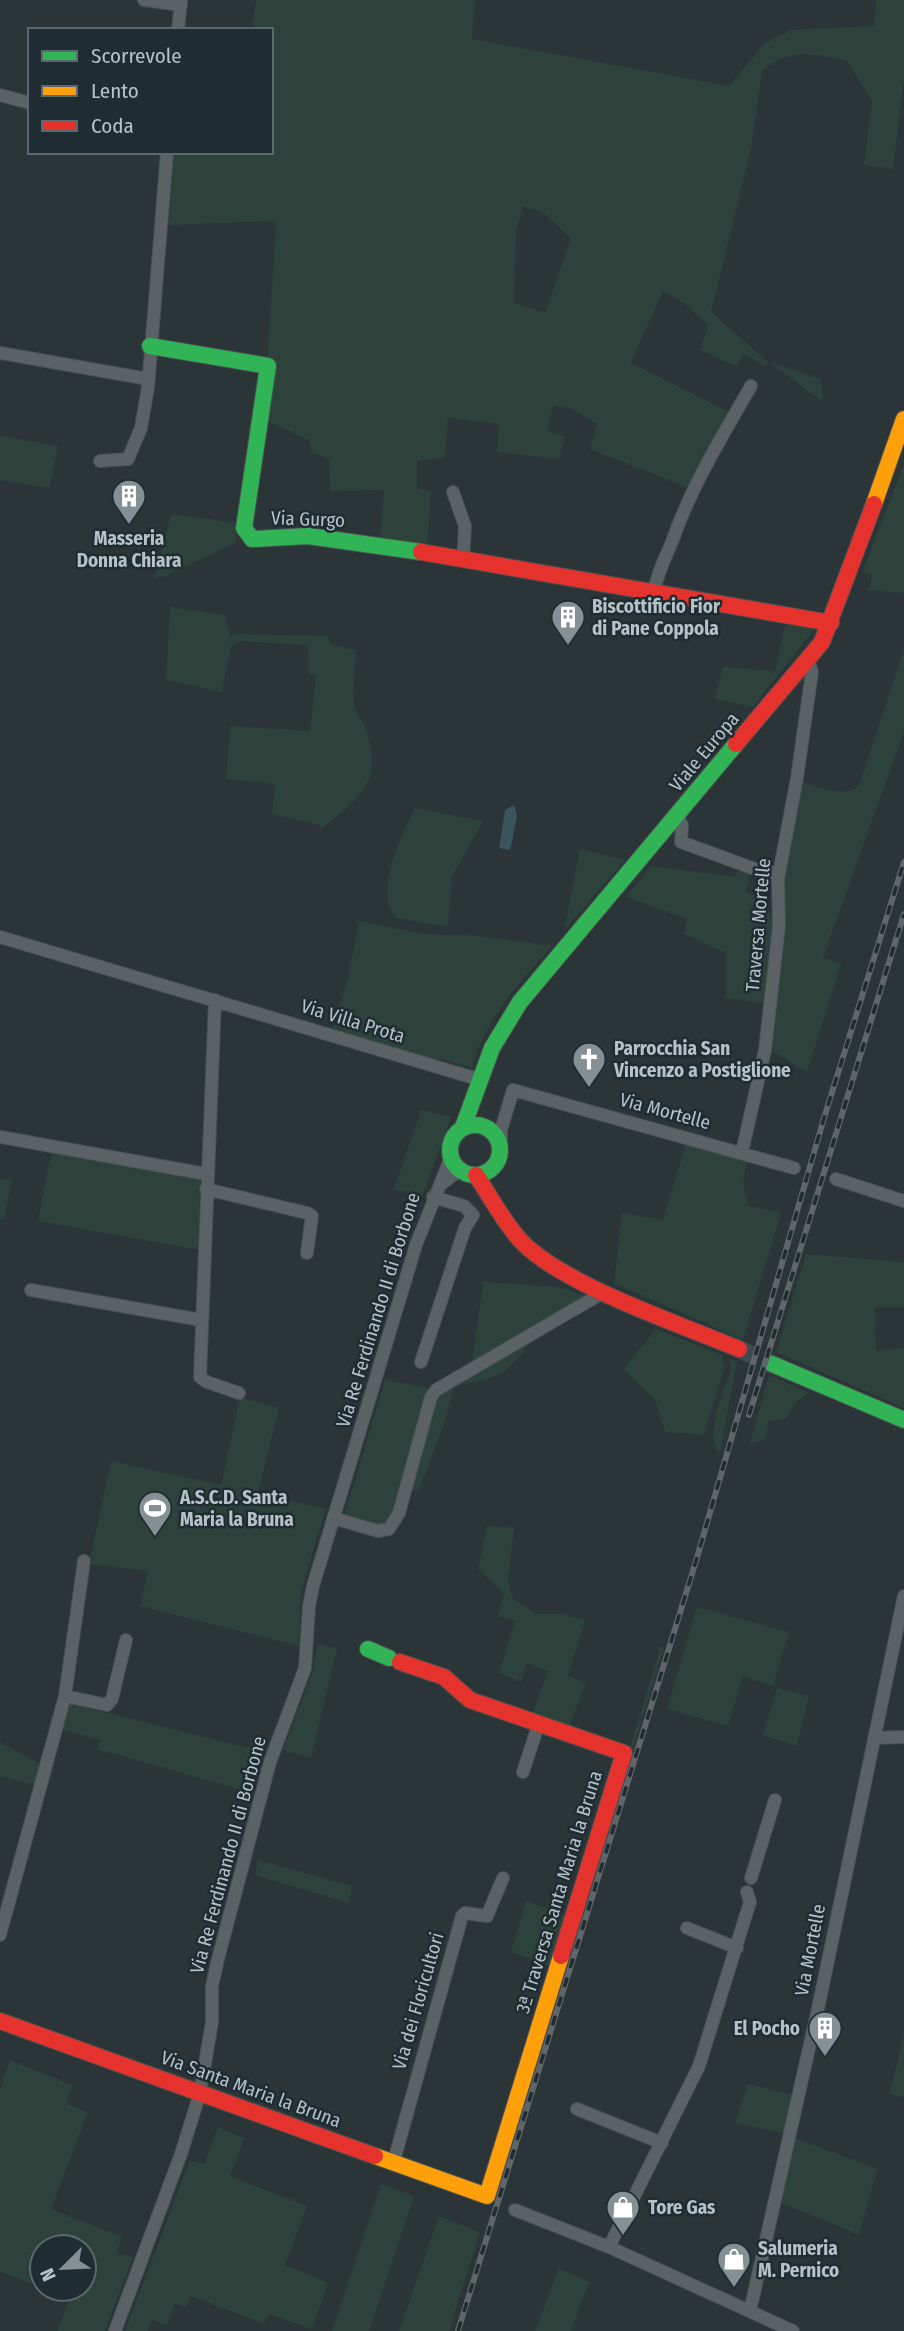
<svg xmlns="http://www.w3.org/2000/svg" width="904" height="2331" viewBox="0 0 904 2331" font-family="'Fira Sans Condensed',sans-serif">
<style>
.green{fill:#2e423c;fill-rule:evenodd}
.water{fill:#3a545e}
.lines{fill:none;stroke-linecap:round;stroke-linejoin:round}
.secondary-tunnel{stroke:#40494d;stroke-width:18;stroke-dasharray:18 9;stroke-linecap:butt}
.street-casing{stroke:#495052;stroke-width:14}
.fast-casing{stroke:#495052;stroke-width:18}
.slow-casing{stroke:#495052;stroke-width:18}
.jam-casing{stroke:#495052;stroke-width:18}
.street{stroke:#5b6266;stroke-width:12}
.fast{stroke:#30b455;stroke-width:16}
.slow{stroke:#ff9f0a;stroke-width:16}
.jam{stroke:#e5322d;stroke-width:16}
.rail-casing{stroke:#5f6569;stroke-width:6}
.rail{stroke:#1f2c32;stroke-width:3.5;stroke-dasharray:10;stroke-linecap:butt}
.labels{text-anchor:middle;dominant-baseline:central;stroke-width:5;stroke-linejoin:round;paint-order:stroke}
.street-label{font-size:19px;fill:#b6c2c8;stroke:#1f2c32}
.poi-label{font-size:19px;font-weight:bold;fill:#b6c2c8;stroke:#1f2c32;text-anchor:start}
</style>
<rect width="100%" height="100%" fill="#2b3437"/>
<path class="green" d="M256 0H475L472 39 729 86 765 43 791 30 874 26 876 0H904V80L893 169 864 165 872 101 847 61C812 54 793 47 762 71L751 149 711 312 767 361 821 379 823 402 768 361 765 366 744 354 736 366 700 350 708 325 685 304 663 291 631 363 731 413 691 489 590 449 597 424 570 408 553 406 547 431 565 436 559 459 497 452 499 424 448 418 445 458 417 461V489L431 491 427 550 380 543 384 490 330 491 329 459 311 452 310 441 264 419 276 221 164 225 170 152H271V30H252ZM523 207 541 211 571 238 545 313 514 303 516 231Z
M0 436 58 446 49 488 0 480Z
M904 465V593L869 590 872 575 862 572Z
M171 514 238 523 235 543 166 576 154 578Z
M170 607 225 615 230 637 236 634 328 636 330 644 356 650C355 667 352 688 354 705 356 716 366 724 368 735 382 786 357 799 321 829L319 825 272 814 275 784 226 779 230 726 310 731 316 675 309 674 308 645 239 641 231 646 222 692 166 680Z
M786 620 817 626 753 707 715 699 723 667 775 671Z
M904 650V731L823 958 841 964 807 1072 770 1050 782 884 801 782C819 786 844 799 859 786Z
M415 808 483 821 452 877 448 927 397 918C372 893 402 835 415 808Z
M580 849 625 860 564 930Z
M651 866 736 877 738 869 750 873 746 892 763 899 775 924 764 1003 726 998V953L684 934 687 919 626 897Z
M359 921 424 934 479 936 552 946C520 982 484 1020 472 1068L440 1058 438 1063 332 1030 348 978Z
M421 1110 451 1117 422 1197 394 1189Z
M686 1143 747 1161 743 1183 749 1206 781 1213 743 1340 614 1283 622 1213 663 1220Z
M51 1153 200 1178 199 1250 38 1221Z
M0 1179 12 1180 4 1220 0 1219Z
M806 1254 904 1262V1307H875L876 1351 904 1348V1408L776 1352Z
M483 1282 560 1287 586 1296 472 1364Z
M656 1329 722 1355 724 1369 704 1435 665 1432 655 1400 623 1369Z
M530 1342C509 1376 492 1380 454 1386L445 1421 419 1491 409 1490 436 1398 442 1390Z
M729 1358 737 1361 720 1453C702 1439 725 1389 731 1369Z
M769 1375 809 1393 797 1401 786 1419 768 1421 766 1439 750 1444Z
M385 1380 429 1388 395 1516 389 1525C376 1528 354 1522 345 1513Z
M240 1397 279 1408 258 1493 326 1509 301 1591 299 1646 140 1606 148 1571 89 1564 111 1461 221 1485Z
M487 1526 514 1528 508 1581 513 1599 537 1614H563L585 1620 568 1676 586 1683 568 1728 532 1715 548 1671 527 1663 521 1682 499 1673 515 1621 498 1616 504 1593 478 1569Z
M697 1607 789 1632 773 1686 743 1676 728 1726 667 1709Z
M318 1643 337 1649 311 1758 283 1750 313 1671Z
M661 1646 664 1647 499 2193 493 2191Z
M777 1688 809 1696 797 1746 763 1735Z
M68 1703 264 1752 252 1793 97 1749 100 1740 60 1729Z
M0 1742 40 1764 37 1786 0 1776Z
M258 1860 352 1886 349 1903 255 1875Z
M526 1901 571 1916 554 1967 511 1952Z
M904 2032V2097L890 2094Z
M10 2060 73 2085 66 2103 88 2112 51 2209 122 2237 117 2253 133 2257 105 2331H58L70 2297 48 2289H84V2247H42V2287L0 2272V2089Z
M748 2084 795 2095 786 2134 735 2123Z
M218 2127 245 2138 230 2176 307 2206 285 2265 328 2283 312 2329 269 2314 264 2324 191 2296 186 2307 175 2303 167 2325 152 2320 148 2331H125L190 2160 204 2164Z
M793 2137 877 2169 859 2235 780 2202Z
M381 2184 414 2196 369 2331H332Z
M439 2216 480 2232 449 2331H399Z
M559 2268 589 2282 571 2331H535Z"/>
<path class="water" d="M514 805 517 816 511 846 509 850 499 848 505 810Z"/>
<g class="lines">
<path class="secondary-tunnel" d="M739 1349 772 1364"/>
<defs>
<path id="street" d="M144 0 181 5
M178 30 181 0
M0 95 30 103
M0 353 148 379
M100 461 128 459 141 428 148 387 167 152
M453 492 465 526 463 561
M654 592C659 565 668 555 676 531 695 480 724 433 751 386
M677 817 682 825 681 842 755 869 779 874
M0 937 481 1080
M215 1000 200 1377 207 1382 239 1393
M0 1137 206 1174
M501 1148V1130L513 1090 794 1168
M742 1152 765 1050 779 926 778 879 797 778 812 672 808 660
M836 1179 904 1201
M440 1185 460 1170
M206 1189 307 1213 312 1216 307 1253
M31 1290 201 1320
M421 1362 465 1228 473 1215 464 1206 433 1197
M333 1518 378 1531 389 1529 399 1513 431 1397 436 1390 604 1292
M65 1696 107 1705 112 1699 126 1640
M874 1738 904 1737
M523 1772 539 1723
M751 1878 775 1800
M687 1928 737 1948
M0 1935 65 1696 84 1561
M577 2109 662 2143
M393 2164 462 1916 465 1913 487 1916 503 1878
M515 2210 609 2247 793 2331
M609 2247 699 2066 750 1902 747 1892
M750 2311 819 2004 904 1596
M115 2331 181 2154 200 2093 212 2022V1986L218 1959 270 1762 305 1668 309 1606 313 1586 416 1245 451 1157"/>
<path id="fast" d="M150 346 268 366 244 528 252 539 308 536 421 552
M450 1150a25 25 0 1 1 50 0a25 25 0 1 1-50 0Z
M463 1127 492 1048 520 1002 736 744
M772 1364 904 1420
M368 1649 389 1658"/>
<path id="slow" d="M874 504 904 419
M375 2156 487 2196 561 1956"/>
<path id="jam" d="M421 552 831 623
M736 744 822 642 874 504
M476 1175C490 1196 504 1223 522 1242 565 1286 680 1324 739 1349
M400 1662 444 1677 470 1700 624 1753 561 1956
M0 2021 375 2156"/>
</defs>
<use href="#street" class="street-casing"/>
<use href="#fast" class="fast-casing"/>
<use href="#slow" class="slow-casing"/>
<use href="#jam" class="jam-casing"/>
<use href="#street" class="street"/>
<use href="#fast" class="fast"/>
<use href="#slow" class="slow"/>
<use href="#jam" class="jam"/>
<defs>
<path id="rail" d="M749 1415 904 914
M458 2331 696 1561 824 1118 904 862"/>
</defs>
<use href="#rail" class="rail-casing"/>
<use href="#rail" class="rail"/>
</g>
<defs>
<symbol id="building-pin" viewBox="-11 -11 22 30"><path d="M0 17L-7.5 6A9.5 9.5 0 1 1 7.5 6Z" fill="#859095" stroke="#1f2c32"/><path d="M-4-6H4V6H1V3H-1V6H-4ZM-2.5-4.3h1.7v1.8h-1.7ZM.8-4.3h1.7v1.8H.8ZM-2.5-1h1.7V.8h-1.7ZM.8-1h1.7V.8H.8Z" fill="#fff"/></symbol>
<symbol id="church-pin" viewBox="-11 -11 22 30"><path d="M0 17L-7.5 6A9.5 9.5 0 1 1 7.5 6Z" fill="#859095" stroke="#1f2c32"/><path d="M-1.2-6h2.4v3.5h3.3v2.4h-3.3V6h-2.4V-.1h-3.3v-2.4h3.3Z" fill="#fff"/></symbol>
<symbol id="stadium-pin" viewBox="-11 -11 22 30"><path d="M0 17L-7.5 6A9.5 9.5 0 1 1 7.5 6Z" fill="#859095" stroke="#1f2c32"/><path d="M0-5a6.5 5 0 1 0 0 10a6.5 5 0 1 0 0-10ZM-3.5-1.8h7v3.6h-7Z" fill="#fff"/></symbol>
<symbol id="shop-pin" viewBox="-11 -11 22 30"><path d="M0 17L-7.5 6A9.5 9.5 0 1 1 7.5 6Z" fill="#859095" stroke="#1f2c32"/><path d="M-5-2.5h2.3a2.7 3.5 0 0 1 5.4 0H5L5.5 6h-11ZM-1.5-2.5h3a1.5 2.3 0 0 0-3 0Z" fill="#fff"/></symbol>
</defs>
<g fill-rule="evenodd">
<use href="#building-pin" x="110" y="477" width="38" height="52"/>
<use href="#building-pin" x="549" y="598" width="38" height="52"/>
<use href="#church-pin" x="570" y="1040" width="38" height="52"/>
<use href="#stadium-pin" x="136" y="1489" width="38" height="52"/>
<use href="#building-pin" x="806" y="2009" width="38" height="52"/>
<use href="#shop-pin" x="604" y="2188" width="38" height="52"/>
<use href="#shop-pin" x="715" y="2240" width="38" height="52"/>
</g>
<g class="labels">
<g class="street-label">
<text transform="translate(308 519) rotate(2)">Via Gurgo</text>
<text transform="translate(704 752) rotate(-50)">Viale Europa</text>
<text transform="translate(758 925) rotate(-85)">Traversa Mortelle</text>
<text transform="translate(353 1021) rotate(17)">Via Villa Prota</text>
<text transform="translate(665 1111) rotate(15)">Via Mortelle</text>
<text transform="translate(378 1310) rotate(-73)">Via Re Ferdinando II di Borbone</text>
<text transform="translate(228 1855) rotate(-75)">Via Re Ferdinando II di Borbone</text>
<text transform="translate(559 1892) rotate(-73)">3ª Traversa Santa Maria la Bruna</text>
<text transform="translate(810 1950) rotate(-79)">Via Mortelle</text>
<text transform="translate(418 2001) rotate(-74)">Via dei Floricultori</text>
<text transform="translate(251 2089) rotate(20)">Via Santa Maria la Bruna</text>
</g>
<g class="poi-label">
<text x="129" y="538" text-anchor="middle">Masseria<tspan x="129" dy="22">Donna Chiara</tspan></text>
<text x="592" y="606">Biscottificio Fior<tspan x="592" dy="22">di Pane Coppola</tspan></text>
<text x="614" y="1048">Parrocchia San<tspan x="614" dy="22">Vincenzo a Postiglione</tspan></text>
<text x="180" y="1497">A.S.C.D. Santa<tspan x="180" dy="22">Maria la Bruna</tspan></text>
<text x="800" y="2028" text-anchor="end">El Pocho</text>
<text x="648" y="2207">Tore Gas</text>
<text x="758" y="2248">Salumeria<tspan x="758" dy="22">M. Pernico</tspan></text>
</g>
</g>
<rect x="28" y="28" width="245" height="126" fill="#1f2c32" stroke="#5b686e" stroke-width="2"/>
<rect x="42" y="51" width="35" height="10" fill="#30b455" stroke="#5b686e" stroke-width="2"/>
<text x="91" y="63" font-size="21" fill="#b6c2c8">Scorrevole</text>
<rect x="42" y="86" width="35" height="10" fill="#ff9f0a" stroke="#5b686e" stroke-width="2"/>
<text x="91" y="98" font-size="21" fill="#b6c2c8">Lento</text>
<rect x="42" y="121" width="35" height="10" fill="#e5322d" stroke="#5b686e" stroke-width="2"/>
<text x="91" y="133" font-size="21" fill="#b6c2c8">Coda</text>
<g transform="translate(63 2268) rotate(246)"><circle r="33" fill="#1f2c32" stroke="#5b686e" stroke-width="2"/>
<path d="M0-5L12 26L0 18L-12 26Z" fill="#859095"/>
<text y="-10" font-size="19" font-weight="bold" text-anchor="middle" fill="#b6c2c8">N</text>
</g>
</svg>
